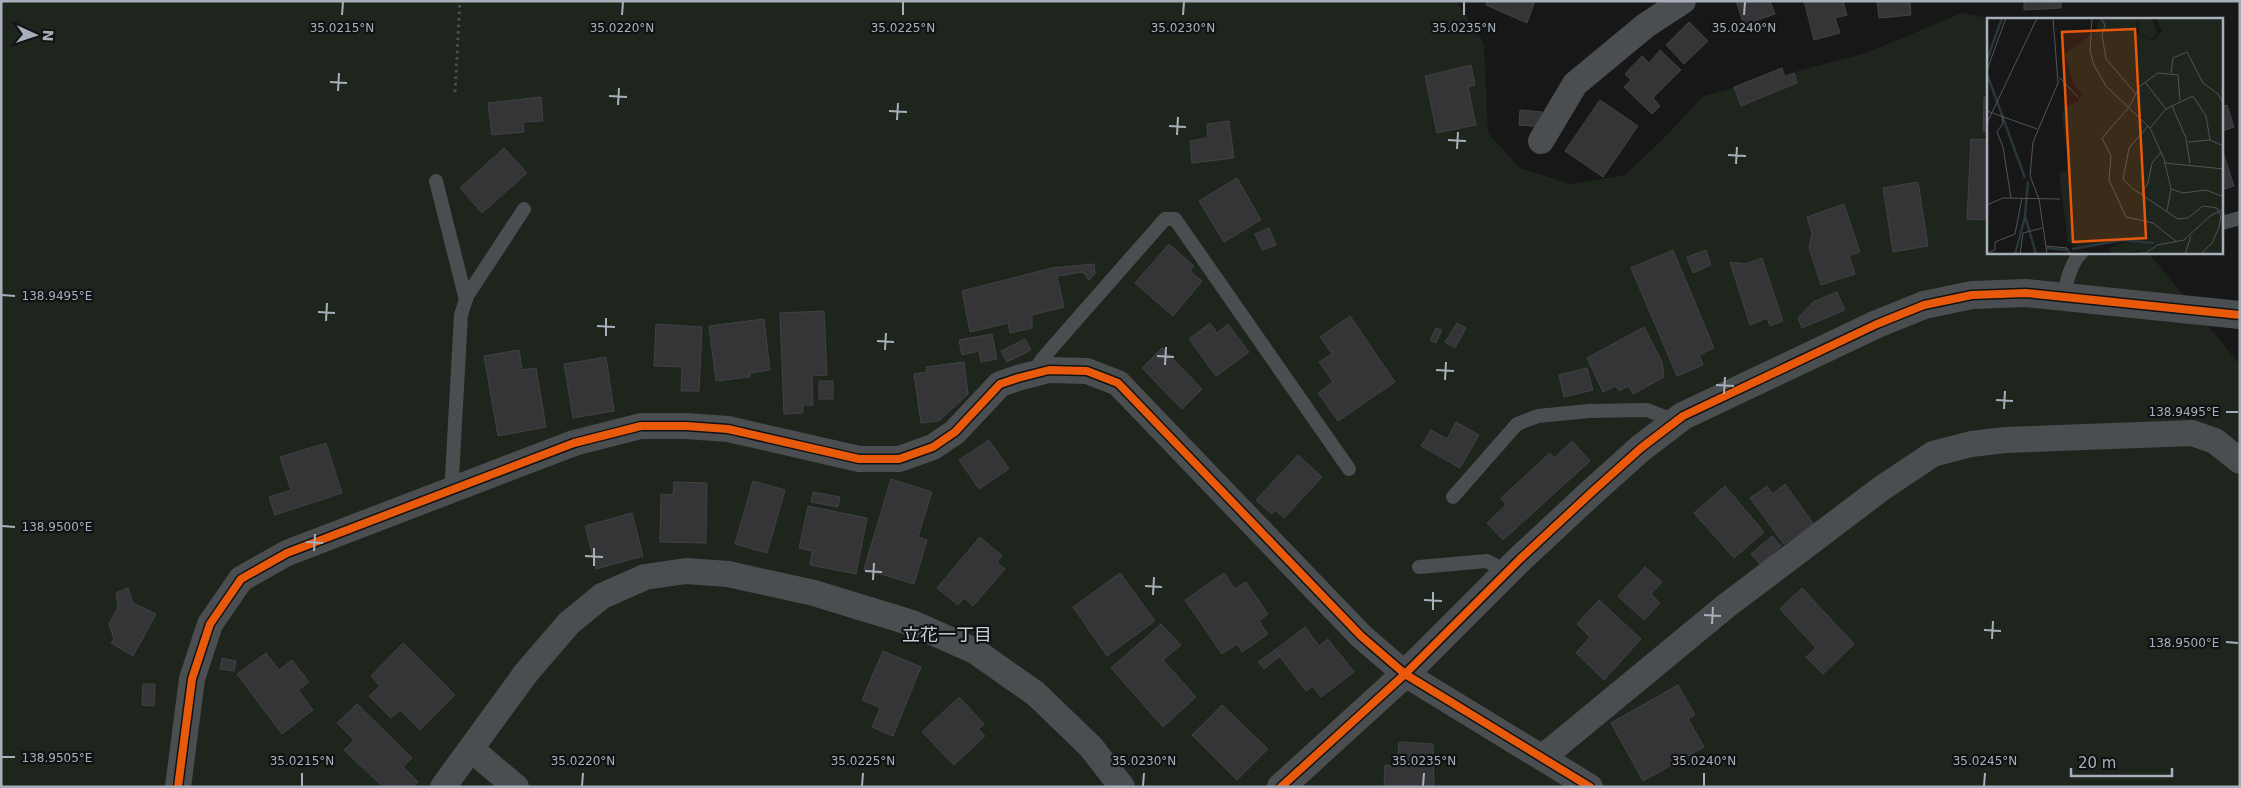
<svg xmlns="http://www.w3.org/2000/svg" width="2241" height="788" viewBox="0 0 2241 788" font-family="'DejaVu Sans','Noto Sans JP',sans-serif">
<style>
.green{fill:#1d251d}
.building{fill:#353537;stroke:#404244}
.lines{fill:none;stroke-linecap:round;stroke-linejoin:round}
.path{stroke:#4d4f52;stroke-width:3;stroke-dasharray:2.5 4;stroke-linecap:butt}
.service{stroke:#4b4e51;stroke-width:14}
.minor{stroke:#4b4e51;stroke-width:26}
.tertiary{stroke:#4b4e51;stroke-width:28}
.cycleway-casing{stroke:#111214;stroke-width:11}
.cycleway{stroke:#e8590c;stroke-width:8}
.ticks{fill:none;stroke:#a7b0ba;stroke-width:2}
.labels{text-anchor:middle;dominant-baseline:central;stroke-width:4.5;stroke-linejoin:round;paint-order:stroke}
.neighbourhood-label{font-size:18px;fill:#c9ced5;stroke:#111214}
.inset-river{fill:none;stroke:#29363b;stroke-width:2.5}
.inset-road{fill:none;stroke:#515459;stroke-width:1}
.view{fill:#e8590c;fill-opacity:0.15;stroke:#e8590c;stroke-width:2.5}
.inset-edge{fill:none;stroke:#a7b0ba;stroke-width:2.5}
.ticks-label{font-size:12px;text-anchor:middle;fill:#a7b0ba;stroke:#111214;stroke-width:4.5;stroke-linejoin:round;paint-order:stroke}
</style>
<rect width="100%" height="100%" fill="#171718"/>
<path class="green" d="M1 1H1457L1484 44 1488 133 1520 168 1571 184 1625 175 1668 134 1703 96 1866 53 1962 13 1995 19H1988V252L2149 253 2240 365V787H1Z"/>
<path class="building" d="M1487 1H1535L1527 23 1486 5Z
M1736 1H1770L1775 14 1744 25Z
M1804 1H1843L1847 15 1835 18 1840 33 1814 40Z
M1877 1H1910L1911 15 1879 18Z
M2024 1H2061V8L2024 10Z
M1689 22 1708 41 1684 64 1666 45Z
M1660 50 1681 70 1653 98 1660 106 1652 114 1624 87 1631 80 1625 74 1642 56 1649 63Z
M1471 65 1475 85 1468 87 1476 125 1437 133 1425 76Z
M1782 68 1785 77 1794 73 1797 83 1741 106 1734 87Z
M541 97 543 121 523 122 524 132 492 135 488 103Z
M1984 97H1988V132L1983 131Z
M1600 100 1638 126 1603 177 1565 151Z
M2227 105 2234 127 2222 131V106Z
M1520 110 1542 112 1541 127 1519 125Z
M1229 121 1234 158 1192 163 1190 141 1208 138 1207 124Z
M1971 139 1988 140V220L1967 219Z
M504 148 527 173 482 213 460 188Z
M2222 149 2234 186 2222 190Z
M1237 178 1261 220 1224 242 1199 201Z
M1918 182 1928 246 1893 252 1883 188Z
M1844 204 1860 252 1849 256 1855 274 1821 285 1809 248 1812 233 1807 217Z
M1269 228 1276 245 1262 250 1255 234Z
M1169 244 1194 266 1190 271 1202 281 1173 316 1135 283Z
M1673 250 1714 348 1699 355 1703 365 1677 376 1631 268Z
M1706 250 1711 265 1693 273 1687 257Z
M1762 258 1783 321 1770 326 1767 318 1750 325 1730 262 1745 264Z
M1094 264 1095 274 1089 280 1083 272 1057 276 1064 307 1032 315V328L1010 333 1008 323 970 332 962 291 1052 268Z
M1837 292 1845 310 1802 328 1798 318 1813 302Z
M824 311 827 375 812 376 813 405H803V413L784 414 780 313Z
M1350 316 1395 382 1338 421 1318 393 1333 382 1319 362 1332 354 1320 337Z
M764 319 770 370 750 373V377L716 381 709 326Z
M1210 323 1217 333 1228 324 1249 352 1216 376 1189 339Z
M1457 323 1466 328 1455 348 1445 342Z
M656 324 702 327 699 391H681L682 367 654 366Z
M1644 327 1662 362 1664 377 1633 394 1629 386 1619 391 1616 386 1603 392 1587 358Z
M1436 328 1442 330 1436 343 1430 340Z
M992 334 997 359 981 362 979 351 962 355 959 340Z
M1025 339 1031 350 1007 362 1001 351Z
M1162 348 1202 389 1182 409 1142 368Z
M519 350 522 370 536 368 546 427 498 436 484 356Z
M606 357 614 411 573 418 564 364Z
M964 362 968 394 939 421 921 423 914 374 927 372 926 367Z
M1587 368 1593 390 1564 397 1559 375Z
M819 381H833V399H819Z
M1456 422 1479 435 1460 468 1421 446 1431 430 1447 439Z
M989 440 1009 469 979 489 959 460Z
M1572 441 1590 461 1503 540 1487 523 1506 505 1501 498 1550 453 1554 458Z
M326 443 342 493 275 515 269 497 291 490 280 457Z
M1298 455 1322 477 1284 518 1275 510 1272 514 1256 500Z
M891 479 932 492 918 537 927 540 914 584 864 569Z
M753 481 785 490 767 553 735 544Z
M674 482 707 483 706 543 660 542 661 494 673 495Z
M1785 484 1813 523 1784 544 1750 498 1767 486 1772 494Z
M1725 486 1764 532 1734 558 1694 513Z
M813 492 840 497 838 507 811 502Z
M808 506 867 518 856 574 810 565 812 551 799 548Z
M632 513 643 556 596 569 585 526Z
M1772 536 1781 546 1760 564 1751 554Z
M980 537 1002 556 997 562 1005 569 973 606 964 598 958 605 937 588Z
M1645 567 1662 582 1651 594 1660 603 1644 620 1618 596Z
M1120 573 1155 621 1107 656 1073 607Z
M1224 573 1235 589 1246 582 1268 614 1259 621 1268 634 1242 652 1237 644 1222 654 1185 600Z
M128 588 133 603 156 614 133 656 111 643 114 639 109 624 118 607 116 593Z
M1802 588 1854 644 1823 674 1806 657 1816 648 1780 609Z
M1599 600 1641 639 1604 680 1576 653 1590 637 1577 624Z
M1161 624 1181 645 1163 660 1196 697 1163 727 1111 668Z
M1305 627 1319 646 1328 639 1354 672 1321 697 1313 686 1306 691 1275 650Z
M403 643 455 695 420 730 400 710 391 718 369 696 380 686 371 676Z
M1275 650 1280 656 1264 669 1258 662Z
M883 651 921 667 893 736 872 727 880 708 862 700Z
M266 653 279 670 292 660 309 682 298 690 313 710 282 734 237 674Z
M222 658 236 661 234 671 220 669Z
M143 684H155L154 706 142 705Z
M1678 685 1695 715 1688 719 1704 747 1643 781 1611 723Z
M959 697 984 724 978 729 985 736 954 765 922 732Z
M357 704 412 758 403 767 418 782 414 787H383L344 750 354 740 337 723Z
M1222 705 1268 749 1237 780 1192 735Z
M1399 742 1433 744 1434 787H1384L1385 765 1397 766Z"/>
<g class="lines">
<path class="path" d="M455 92 460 1"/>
<path class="service" d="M436 181 466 300
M2222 223 2240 218
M2063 297C2067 282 2070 263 2082 252
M1034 373 1042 359 1165 219H1175L1349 469
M454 489 452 477 461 315 467 296 524 209
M1453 497 1517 424 1538 416 1589 411 1647 410 1675 421
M1419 567 1487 561 1507 572"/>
<path class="minor" d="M1541 141 1575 84 1645 26 1683 1
M472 750 516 787
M1543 757 1726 606 1882 488 1933 454 1971 444 2005 440 2192 433 2215 441 2240 461
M178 787 192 679 210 624 241 579 287 553 574 443 641 426H686L728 429 859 459H899L933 447 955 432 1000 384 1018 378 1049 370 1087 371 1118 383 1361 636 1405 674 1590 787
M443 787 526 673 569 623 602 596 645 577 686 571 728 574 814 593 912 623 975 651 1036 694 1091 747 1122 787"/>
<path class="tertiary" d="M1281 787 1405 674 1520 559 1592 492 1641 448 1683 416 1877 324 1924 305 1972 295 2026 293 2240 315"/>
<defs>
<path id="cycleway" d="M178 787 192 679 210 624 241 579 287 553 574 443 641 426H686L728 429 859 459H899L933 447 955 432 1000 384 1018 378 1049 370 1087 371 1118 383 1361 636 1405 674 1590 787
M1281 787 1405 674 1520 559 1592 492 1641 448 1683 416 1877 324 1924 305 1972 295 2026 293 2240 315"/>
</defs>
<use href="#cycleway" class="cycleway-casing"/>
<use href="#cycleway" class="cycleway"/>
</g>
<path class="ticks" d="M342 15 343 2M622 15 623 2M903 15V2M1183 15 1184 2M1464 15V2M1744 15 1745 2M330 82 347 83M338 91 339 73M609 96 627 97M618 105 619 88M889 111 907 112M897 120 898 103M1169 126 1186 127M1177 135 1178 117M1448 140 1466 141M1457 149 1458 132M1728 155 1746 156M1736 164 1737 147M2 295 15 296M318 312 335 313M326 321 327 303M597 326 615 327M606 336V318M877 341 894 342M885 350 886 333M1157 356 1174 357M1165 365 1166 347M1436 370 1454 371M1445 380 1446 362M1716 385 1734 386M1724 394 1725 377M1996 400 2013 401M2004 409 2005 391M2226 412H2238M2 526 15 527M306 542 323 543M314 551 315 534M585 556 603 557M594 566V548M865 571 882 572M873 580 874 563M1145 586 1162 587M1153 595 1154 577M1424 600 1442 601M1433 610V592M1704 615 1721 616M1712 624 1713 607M1984 630 2001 631M1992 639 1993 621M2226 642 2238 643M2 757H15M302 786V773M582 786 583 773M862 786 863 773M1143 786 1144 773M1423 786 1424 773M1704 786V773M1984 786 1985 773"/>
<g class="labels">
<g class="neighbourhood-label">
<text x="947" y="634">立花一丁目</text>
</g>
</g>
<g transform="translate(1987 18)">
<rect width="236" height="236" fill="#171718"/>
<path d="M112 0H150L149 15 166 23 175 13 169 0H236V236H142L160 232 125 236 123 230 135 225 152 223 167 226 162 233 169 227 164 223 144 221 89 228 81 224 72 156 80 152 81 143 75 99 77 89 91 84 95 76 86 64 78 36 110 12ZM151 0H165L170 15 164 21 152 16Z" fill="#1d251d"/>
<path class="inset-river" d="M0 42 15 0M0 56 38 160M41 163 38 198 49 236M60 230 80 232M85 231 136 222 167 225M28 236 38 199"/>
<path class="inset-road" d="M105 0 103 33 107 47 119 68 163 110 177 141 184 171 196 175 219 172 237 179M114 0 118 7 115 17 119 41 149 76M0 52 19 0M184 55 186 40 200 34 216 65 231 76 237 86M72 59 91 79M158 64 179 91M185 88 199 120 203 146M0 93 50 111M15 99 16 105 10 114 16 129 24 180M0 105 50 0M161 108 142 130 136 161 146 171 191 201 201 200 216 188 230 190 234 198 232 209 225 225 214 236M163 110 179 91 206 78 219 98 223 122 237 128M201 124 223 122M178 145 237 151M154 176 161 165 165 145 174 134M0 187 16 180 73 181M180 193 184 171M190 224 166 205 139 199 122 162 124 138 115 120 142 89 153 68 171 55 191 57 193 83M59 228 80 230 83 236M0 235 8 232V224L28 216 35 180M33 236 36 215 55 210M60 236 52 181 43 158 46 124 71 65 66 0M138 236 159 235 170 227 197 222 223 198 237 191M198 236 204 218"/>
<path class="view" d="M148 11 159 220 86 224 75 14Z"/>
<rect width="236" height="236" class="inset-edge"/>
</g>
<g class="ticks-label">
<text x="342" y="32">35.0215°N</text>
<text x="622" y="32">35.0220°N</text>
<text x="903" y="32">35.0225°N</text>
<text x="1183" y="32">35.0230°N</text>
<text x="1464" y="32">35.0235°N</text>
<text x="1744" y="32">35.0240°N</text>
<text x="57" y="300">138.9495°E</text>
<text x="2184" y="416">138.9495°E</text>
<text x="57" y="531">138.9500°E</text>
<text x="2184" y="647">138.9500°E</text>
<text x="57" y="762">138.9505°E</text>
<text x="302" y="765">35.0215°N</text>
<text x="583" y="765">35.0220°N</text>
<text x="863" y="765">35.0225°N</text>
<text x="1144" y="765">35.0230°N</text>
<text x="1424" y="765">35.0235°N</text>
<text x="1704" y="765">35.0240°N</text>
<text x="1985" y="765">35.0245°N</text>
</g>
<rect width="2241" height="788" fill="none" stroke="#a7b0ba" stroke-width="5"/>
<g transform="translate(35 35) rotate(93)" stroke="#111214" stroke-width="4" paint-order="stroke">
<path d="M0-4L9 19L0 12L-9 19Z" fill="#a7b0ba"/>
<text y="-8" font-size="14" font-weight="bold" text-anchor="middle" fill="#a7b0ba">N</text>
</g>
<path d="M2071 768v8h101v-8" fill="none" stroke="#a7b0ba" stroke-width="2.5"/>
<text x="2078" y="768" font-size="15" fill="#a7b0ba" stroke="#111214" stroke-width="4" paint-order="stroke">20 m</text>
</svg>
